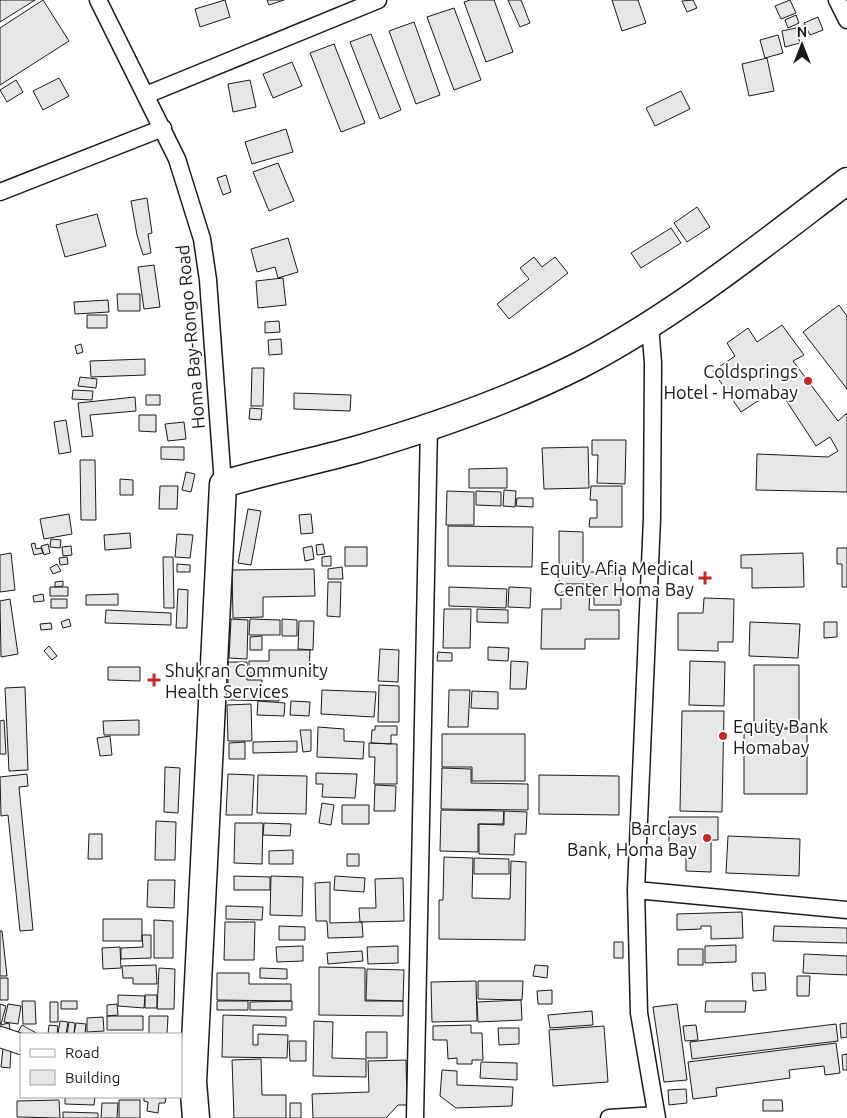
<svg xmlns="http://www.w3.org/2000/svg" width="847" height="1118" viewBox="0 0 847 1118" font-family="Ubuntu,sans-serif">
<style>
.building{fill:#e6e6e6;stroke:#1a1a1a}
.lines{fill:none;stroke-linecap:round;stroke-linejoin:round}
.minor-casing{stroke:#1a1a1a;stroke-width:19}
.tertiary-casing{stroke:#1a1a1a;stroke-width:22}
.trunk-casing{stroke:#1a1a1a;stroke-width:29}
.minor{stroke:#fff;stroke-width:16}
.tertiary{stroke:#fff;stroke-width:20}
.trunk{stroke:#fff;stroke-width:26}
.poi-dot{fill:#c62828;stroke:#fff;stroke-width:2}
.labels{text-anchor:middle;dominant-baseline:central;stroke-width:4;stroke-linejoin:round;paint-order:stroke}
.street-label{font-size:18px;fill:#1a1a1a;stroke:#fff}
.poi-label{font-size:18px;fill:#1a1a1a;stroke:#fff;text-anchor:end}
</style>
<rect width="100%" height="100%" fill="#fff"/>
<path class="building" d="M0 0H35L0 22Z
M43 0 69 41 0 85V28Z
M225 0 230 17 200 27 195 9Z
M267 0H284L269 5Z
M470 0H494L513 52 486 62 464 2Z
M508 0H521L530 23 520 27Z
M612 0H638L646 23 622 31Z
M693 0 697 8 687 12 682 1Z
M790 0 796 13 781 19 775 6Z
M454 8 481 80 454 90 427 17Z
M796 15 799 23 788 28 785 20Z
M818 17 823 30 810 35 804 23Z
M414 22 440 95 416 104 389 31Z
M796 28 800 43 785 47 782 31Z
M371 34 401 110 380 119 350 42Z
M778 35 783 53 765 58 760 40Z
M334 44 365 123 341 132 310 53Z
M767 58 774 91 749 96 742 64Z
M292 62 302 86 273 98 263 74Z
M59 78 69 96 43 110 33 91Z
M16 80 23 92 7 102 0 90Z
M250 80 256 107 233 112 228 84Z
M681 91 690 109 655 126 646 108Z
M286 129 293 152 252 164 245 142Z
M278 163 294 201 269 211 253 172Z
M226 175 231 192 223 195 217 178Z
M147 198 152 233 148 234 151 253 143 255 137 235 131 201Z
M697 207 710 227 687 242 674 223Z
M97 214 106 246 65 257 56 225Z
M671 228 681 243 641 268 631 253Z
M288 238 298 272 278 278 275 267 257 272 251 249Z
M534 257 542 267 555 257 568 273 509 319 497 304 529 279 520 268Z
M154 265 160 307 144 309 138 267Z
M283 278 286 305 258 308 256 281Z
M117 294H140V311H118Z
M108 300 109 312 75 314 74 302Z
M839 305 847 316V389L803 332Z
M87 315H107V328H87Z
M279 321 280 332 265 333V322Z
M782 325 804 355 793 361 838 421 847 413V492L756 490 757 454 828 457 838 451 830 437 816 446 778 388 741 412 713 371 735 356 727 343 748 328 757 342Z
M281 339 282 354 269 355 268 340Z
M81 344 83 352 77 354 75 346Z
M145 359V375L91 377 90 361Z
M252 368H264L263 406H251Z
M80 377 97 379 96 388 78 386Z
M73 390 93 391 92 400 72 399Z
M294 393 351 395 350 411 294 409Z
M146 395H160V405H146Z
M135 397 136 411 90 415 93 436 82 437 78 403Z
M250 408 262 409 261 420 249 419Z
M139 415H156V432L139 431Z
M66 420 71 452 59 454 54 422Z
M184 422 186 439 168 441 165 424Z
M592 440H626L625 484 597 483 598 455H592Z
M161 447H184V460L161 459Z
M588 447 589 488 544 489 542 448Z
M80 460H95L96 520H81Z
M507 468V488H469V469Z
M186 472 195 474 191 492 182 490Z
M120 479 133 480V495H120Z
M160 486H178L177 509H159Z
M591 486H622V527H589L590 518H597V500H590Z
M504 490 516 491 515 507 503 506Z
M447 491 474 492V525H446Z
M476 491 501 492V506L476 505Z
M517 498H533V507L516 506Z
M248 509 261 511 251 565 238 563Z
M69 514 72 534 44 539 40 519Z
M311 514 313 533 301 534 299 515Z
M448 526 533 527 532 567 448 566Z
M559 531 583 532V572H621V605H594V584H559Z
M130 533 131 548 105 550 104 535Z
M177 534 193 535 190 558 175 557Z
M51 539 61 540 60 548 50 547Z
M35 543 36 549 41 548 43 553 34 555 31 544Z
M48 544 50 553 44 555 41 546Z
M323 544 325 554 317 555 316 545Z
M71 546 72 555 63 556 62 547Z
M312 546 314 559 305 561 303 548Z
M345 547H367V566H345Z
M837 548H847V587H842V564H837Z
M11 553 15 590 0 592V555Z
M803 553 804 587 752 588V568H741V555Z
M331 556V566H322V557Z
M67 557 68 564 60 565 59 558Z
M163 557H173L174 608H164Z
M57 564 61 571 53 574 50 568Z
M177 564 190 565V572H177Z
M342 567 343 579H328V569Z
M314 569 315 596 263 597V617L233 618 232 570Z
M63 581V586L55 587V582Z
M328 582H341L340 617 327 616Z
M50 587H68V596H50Z
M449 587 507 589 506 608 449 606Z
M509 587 531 588 530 608 508 607Z
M178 589 188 590 187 628H176Z
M561 592H590L589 610H619V639H585V649H541L542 609H561Z
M43 594 44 601 34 602 33 596Z
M118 594V605H86V595Z
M704 598 734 599 733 642H718V651L678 650V613H703Z
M10 599 18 654 1 657 0 601Z
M51 599H67V608H51Z
M444 609H471L470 648H443Z
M477 609 508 610V623L477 622Z
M106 610 171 613V625L105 623Z
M69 619 71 626 63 628 61 622Z
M231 619 248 620 247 659 229 658Z
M250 619 280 620V635H249Z
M282 619 297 620V636H282Z
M299 621H314L313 650 298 649Z
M750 622 800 624 798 658 749 656Z
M824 622H837V637L824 638Z
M51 623 52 629 41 630 40 624Z
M262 636V650H250V637Z
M49 646 57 656 52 660 44 651Z
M488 647 509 648 508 661 488 660Z
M380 649 399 650 398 682 378 681Z
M269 650H310L309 674 249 673V661H269Z
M438 652 452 653V661H437Z
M511 661 528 662 526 689H510Z
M690 661 725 662 724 706 689 705Z
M228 662H247V680H262L261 690 279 691V701L228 700Z
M754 665H799V728H754Z
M108 667H140V681L108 680Z
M379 685 399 686V722H378Z
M25 687 28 770 9 771 5 688Z
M322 690 376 692 374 717 321 714Z
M449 690H470L468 727H448Z
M472 691 498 692V709L471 708Z
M258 701 285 703 284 716 257 715Z
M291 701 310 702 309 716 290 715Z
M251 704 252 741H228L227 705Z
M682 711H724L722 812 680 811Z
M4 720 6 754H0V721Z
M139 720V735H104L103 721Z
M375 726H397V735H391V744L371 743 372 730H375Z
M318 727 344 729V741L364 742 363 759 317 757Z
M744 729H807V794H744Z
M300 730H311V751L303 752Z
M442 734H525V781H472V767H442Z
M110 736 112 755 100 756 97 738Z
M297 741V752L253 753V742Z
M245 742V759H229V743Z
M369 743 397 744V784H374L375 757H369Z
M165 767 180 768 178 813 164 812Z
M442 768 471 769V783L528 784V810L441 809Z
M316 773 357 774 355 798 322 797 323 784H316Z
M27 774 28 786 19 787 33 930 20 931 8 815 1 816 0 777Z
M228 774 254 775 252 815H226Z
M258 775 307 776 306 814 257 813Z
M539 775 619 776V815L539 814Z
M375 785 396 786 395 811H374Z
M322 803 334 805 331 825 319 823Z
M342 805H369V824H342Z
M441 810 504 811 503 824H478V852L440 851Z
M504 811 527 812 526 834H515L514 855 479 854V824L504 825Z
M669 817H718V840H711V872L686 871V854H669Z
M156 821 176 822 175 860H155Z
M235 823H263L262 864 234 863Z
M264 823 291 824 290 836 263 835Z
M89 834H102V859H88Z
M728 836 800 839 799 876 726 873Z
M293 850V864H269V851Z
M347 854H359V866H347Z
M444 857 473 858 472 898 510 899 511 861 526 862 525 940 439 939V900H443Z
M474 858 509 859V874H474Z
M234 876 270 877V890H234Z
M271 876 303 877 302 916 270 915Z
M335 876 365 878 364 892 334 890Z
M403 878 404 921 360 922 359 908H376L375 879Z
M148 880H175L174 908 147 907Z
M330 882V923L362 922 363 937 328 938 327 921H316L315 883Z
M226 906 263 907 262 920 226 919Z
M742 912 743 938 711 939V926H701V929L677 930V914Z
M103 919H142V941H103Z
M154 920 173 921V958H154Z
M225 922H255L254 960H224Z
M279 926 305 927V940H279Z
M774 926 847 928V943L773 941Z
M0 931H2L7 976H0Z
M142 935H151V958L121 959V948L143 947Z
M614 942H623V958H614Z
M736 945V962L705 963V946Z
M303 946V961L277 962 276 947Z
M398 946V963L368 964 367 947Z
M120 947 121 968 103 969 102 948Z
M678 949H703V965H678Z
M362 951 363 961 328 964 327 953Z
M804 954 847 956V975L803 973Z
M156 965 157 984H133V978H123L122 966Z
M535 965 548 966 547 978 533 976Z
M319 967 365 968V1001H403V1016L319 1015Z
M159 968 175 969 174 1009H157Z
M260 968 287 969V979L260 978Z
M367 969 404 970 403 1001 366 1000Z
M217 973H249V984H291V1001L217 1000Z
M752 973H765L766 990 753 991Z
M797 976H810L809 996H797Z
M0 978H8V1000H0Z
M476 981 477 1021 432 1022 431 982Z
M478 981H523L522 1000 478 999Z
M552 990V1004H538L537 991Z
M118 995 145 996 144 1008 118 1006Z
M145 995H157V1008H145Z
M521 1000 522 1020 478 1022 477 1002Z
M22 1001H35L36 1024H23Z
M61 1001H77V1009H61Z
M217 1001H248V1010H217Z
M292 1001V1010H250V1002Z
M706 1001H746L745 1012H705Z
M50 1002H58V1022H50Z
M0 1004 6 1006 1 1024 0 1023Z
M8 1004 21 1006 18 1024 4 1022Z
M117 1004 118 1015 107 1016V1005Z
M677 1004 687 1080 664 1082 653 1007Z
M592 1011 593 1025 550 1028 548 1015Z
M223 1015 286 1017V1026L253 1025V1045H258V1034L288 1035 287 1058 222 1057Z
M107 1016H143V1030H107Z
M149 1016H168L167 1034H149Z
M103 1017 104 1031 87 1032V1018Z
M60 1021 68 1022 66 1034H58Z
M314 1021 333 1022 332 1058 366 1059V1077L313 1076Z
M69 1022 75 1023 74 1034H67Z
M9 1023 11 1036 1 1032 0 1025Z
M76 1023 86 1024 85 1034H74Z
M847 1023V1037L841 1038 840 1024Z
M836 1024 838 1041 692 1059 690 1042Z
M22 1025 38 1034H22L18 1032Z
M49 1025 58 1026 57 1034H48Z
M471 1025V1033H482L483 1060H472V1064H457V1058L448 1059 447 1040H433V1026Z
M696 1025 698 1040 685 1041 683 1026Z
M604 1026 608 1082 553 1086 549 1030Z
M498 1028H519V1044L499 1045Z
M366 1032H387V1058H366Z
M289 1041H306V1061H290Z
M836 1043 840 1073 825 1075 824 1066 789 1070 790 1078 716 1088 717 1096 693 1099 688 1062Z
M3 1048 11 1049 10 1068 1 1067Z
M847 1054V1070H843L842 1055Z
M261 1059 262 1095H286V1118H234L232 1060Z
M406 1060 407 1105H398L386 1118H313L312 1094 369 1092 368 1061Z
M481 1062 517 1063V1080L480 1078Z
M442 1070 457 1071V1085L513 1087 512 1106 456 1108 440 1096Z
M686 1089 687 1103 669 1105 668 1090Z
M65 1097H95L94 1105 65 1104Z
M144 1097 166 1098 165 1103H159L158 1113 147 1111 148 1102 144 1101Z
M59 1100 60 1118 17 1117V1101Z
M119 1100H140V1118H119Z
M763 1100H782L783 1111H763Z
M102 1103H118L117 1118H101Z
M290 1103H301V1118H290Z
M63 1112 98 1113V1118H63Z"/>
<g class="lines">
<defs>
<path id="minor" d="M98 0 177 159 202 239 208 280 223 484
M837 0 847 20
M146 95 378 0
M0 192 163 128
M650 325 653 363 652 518 636 890 639 1013 657 1118
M636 890 847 910
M415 1118 429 426
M609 1118 656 1115"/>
<path id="tertiary" d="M0 1037 21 1044"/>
<path id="trunk" d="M196 1118 193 1082 223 484C267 471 311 462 355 450 431 428 509 401 580 365 676 315 761 246 847 181"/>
</defs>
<use href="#minor" class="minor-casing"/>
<use href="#tertiary" class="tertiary-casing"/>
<use href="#trunk" class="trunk-casing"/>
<use href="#minor" class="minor"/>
<use href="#tertiary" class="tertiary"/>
<use href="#trunk" class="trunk"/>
</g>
<g class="poi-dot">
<circle cx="808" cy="381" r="5"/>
<path d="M702.5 570.5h5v5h5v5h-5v5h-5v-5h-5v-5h5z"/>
<path d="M151.5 672.5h5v5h5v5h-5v5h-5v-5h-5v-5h5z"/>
<circle cx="723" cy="736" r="5"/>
<circle cx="707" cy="838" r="5"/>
</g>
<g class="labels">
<g class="street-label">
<text transform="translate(190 337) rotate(-95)">Homa Bay-Rongo Road</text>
</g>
<g class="poi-label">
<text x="798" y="371">Coldsprings<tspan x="798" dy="21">Hotel - Homabay</tspan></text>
<text x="694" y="568">Equity Afia Medical<tspan x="694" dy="21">Center Homa Bay</tspan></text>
<text x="165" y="670" text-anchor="start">Shukran Community<tspan x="165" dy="21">Health Services</tspan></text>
<text x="733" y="726" text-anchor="start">Equity Bank<tspan x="733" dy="21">Homabay</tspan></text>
<text x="697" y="828">Barclays<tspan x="697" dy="21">Bank, Homa Bay</tspan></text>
</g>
</g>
<rect x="20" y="1033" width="162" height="65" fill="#ffffff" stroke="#a3a3a3"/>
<rect x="30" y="1049" width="25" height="8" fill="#ffffff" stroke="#a3a3a3"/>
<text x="65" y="1058" font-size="15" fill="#1a1a1a">Road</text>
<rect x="30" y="1070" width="25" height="15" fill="#e6e6e6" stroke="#a3a3a3"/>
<text x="65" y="1083" font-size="15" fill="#1a1a1a">Building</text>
<g transform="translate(802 45)" stroke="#ffffff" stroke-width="4" paint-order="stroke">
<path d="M0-4L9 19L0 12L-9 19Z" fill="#1a1a1a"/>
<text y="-8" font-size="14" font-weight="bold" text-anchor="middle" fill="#1a1a1a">N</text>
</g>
</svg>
